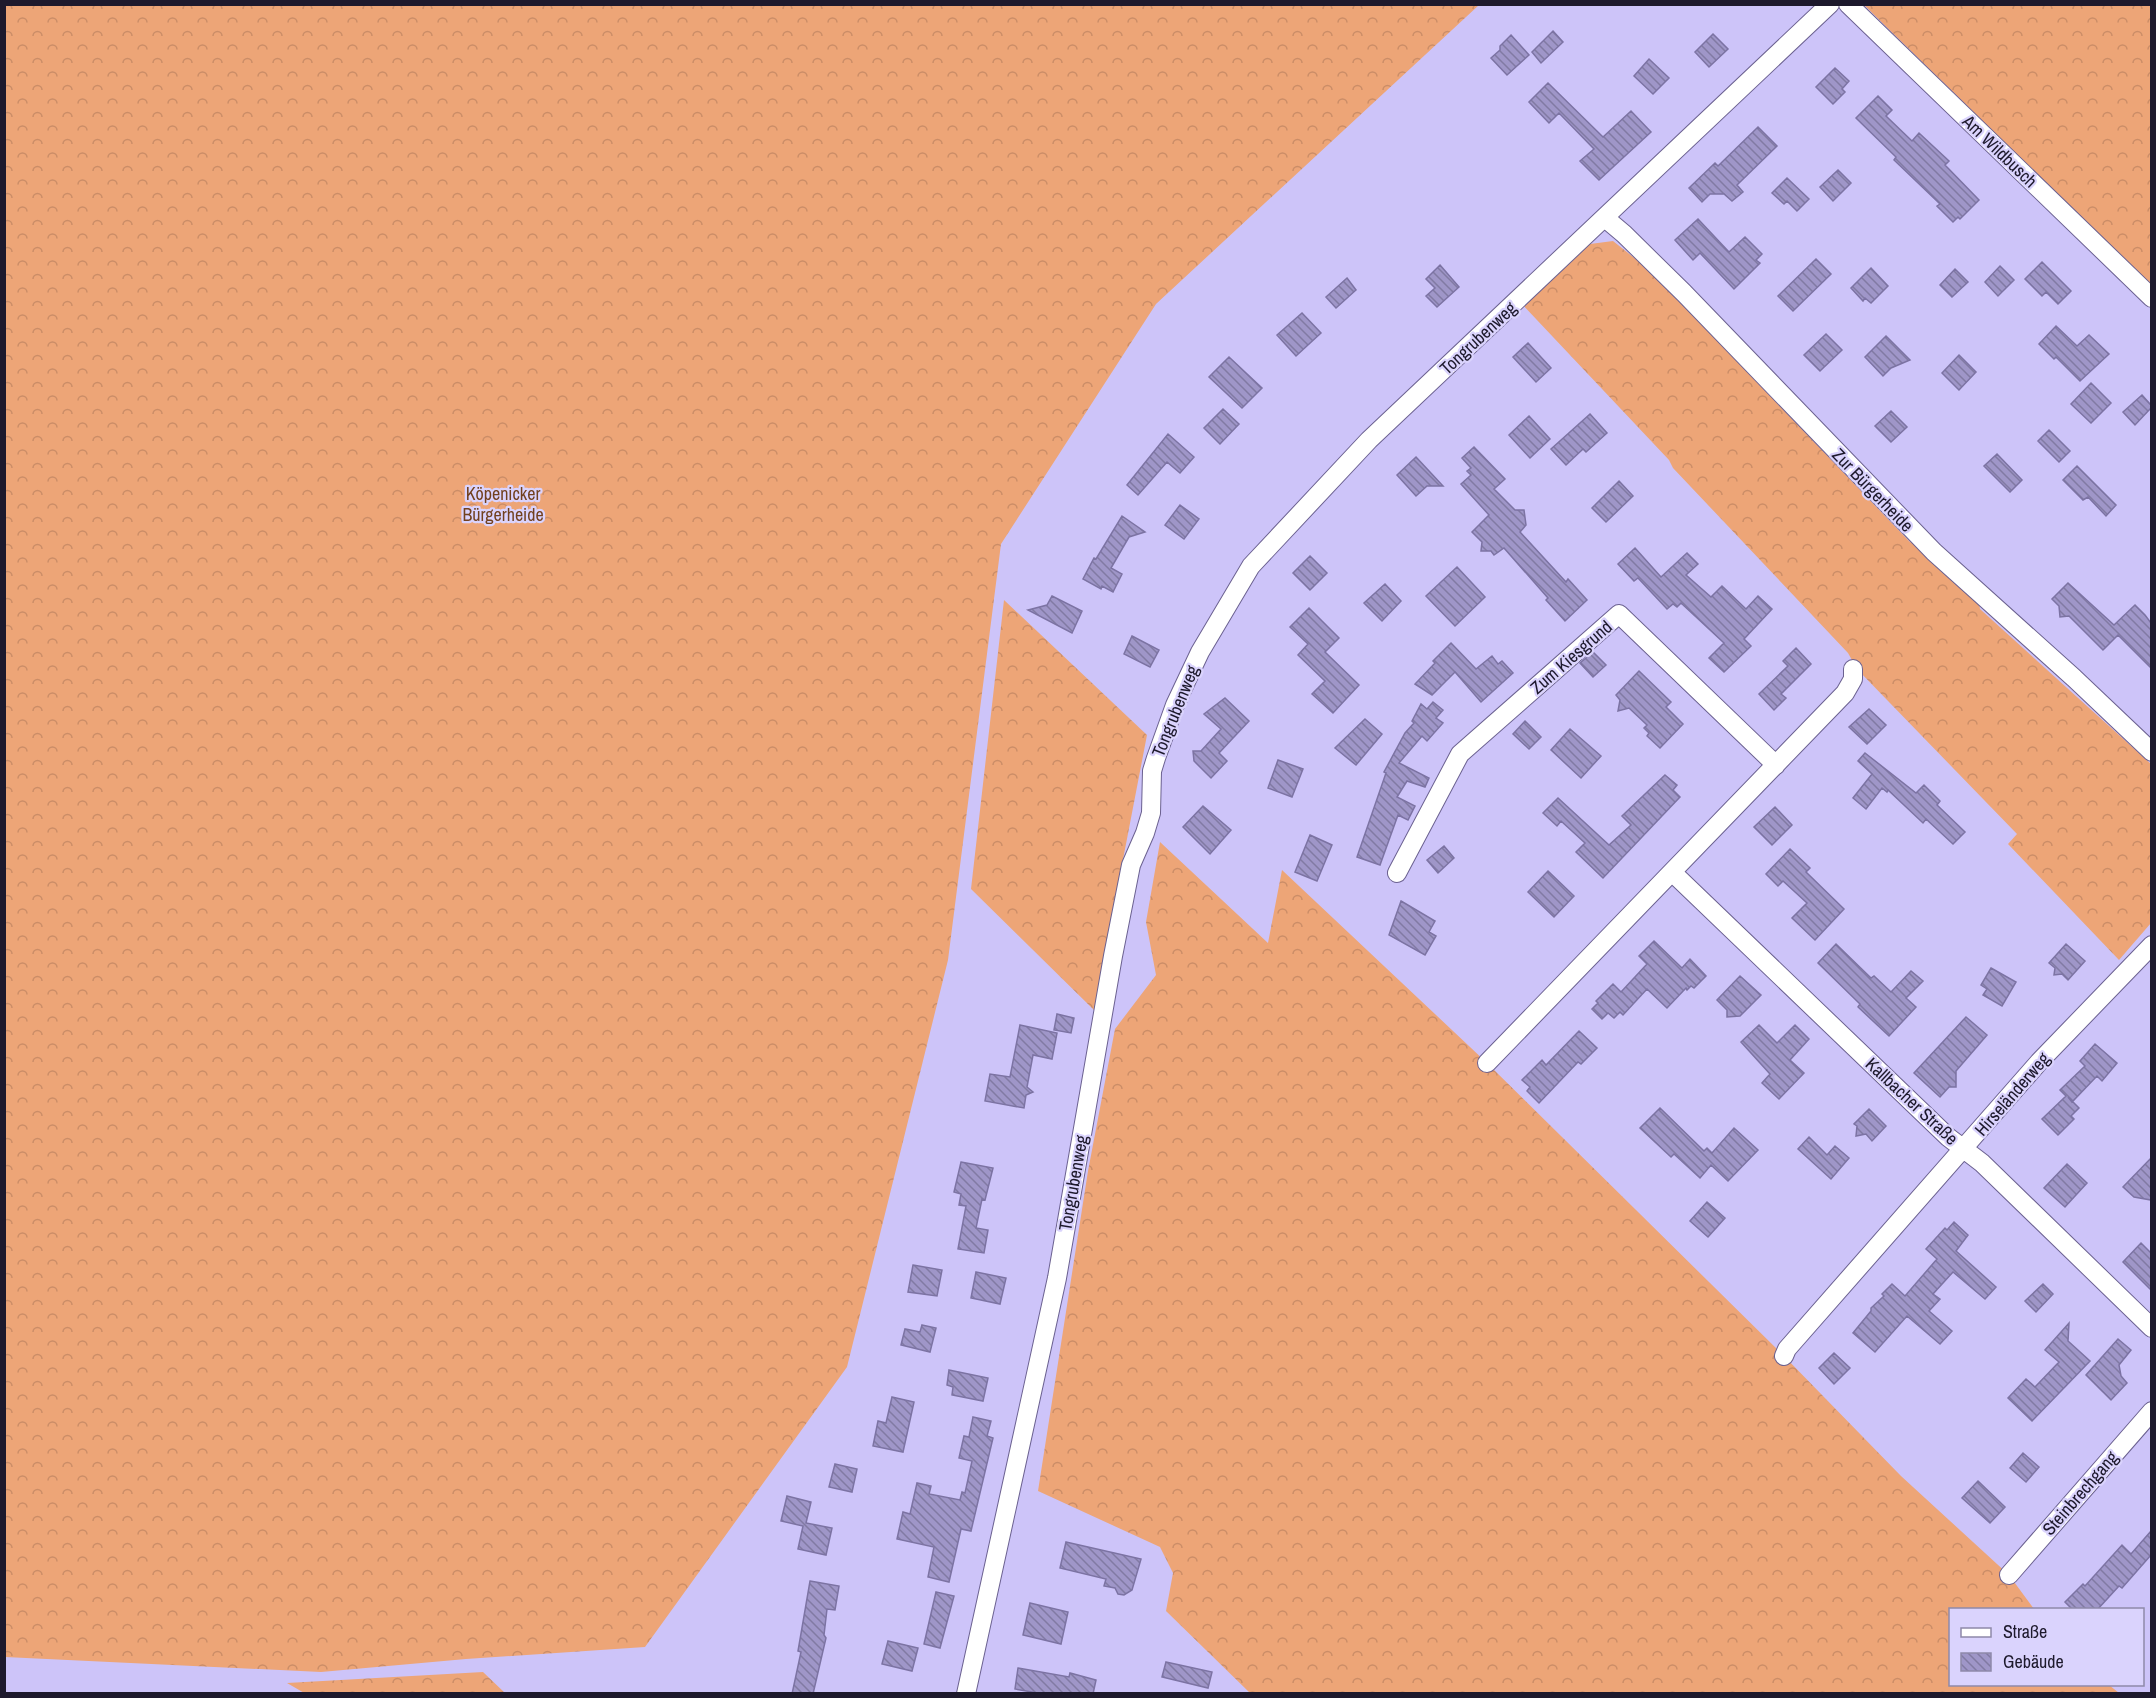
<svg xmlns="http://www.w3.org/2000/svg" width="2156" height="1698" viewBox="0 0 2156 1698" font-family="'Archivo Narrow',sans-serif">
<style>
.forest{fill:url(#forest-crowns)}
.building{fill:url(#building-back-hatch);stroke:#7c73a3;stroke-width:1.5}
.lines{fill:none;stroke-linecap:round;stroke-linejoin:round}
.minor-casing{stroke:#6b6190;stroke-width:20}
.minor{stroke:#fff;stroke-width:18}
.labels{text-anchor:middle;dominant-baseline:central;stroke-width:4.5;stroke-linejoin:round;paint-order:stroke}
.street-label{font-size:18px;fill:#1d192c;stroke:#dad3fd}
.park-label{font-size:18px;fill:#71401e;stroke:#dad3fd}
</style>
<defs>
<pattern id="forest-crowns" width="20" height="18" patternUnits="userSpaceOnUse" patternTransform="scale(1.5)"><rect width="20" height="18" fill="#eda577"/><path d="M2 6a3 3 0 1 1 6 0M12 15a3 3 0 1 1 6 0" fill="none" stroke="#cb8d67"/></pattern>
<pattern id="building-back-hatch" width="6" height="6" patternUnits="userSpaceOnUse" patternTransform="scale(1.5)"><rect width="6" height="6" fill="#9f96c8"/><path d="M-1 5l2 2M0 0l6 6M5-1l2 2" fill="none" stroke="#817aa3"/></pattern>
</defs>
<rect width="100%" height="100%" fill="#cdc4f9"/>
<path class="forest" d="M5 4 1479 5 1156 304 1001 544 948 960 847 1367 645 1647 466 1659 321 1672 5 1657Z
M1864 5H2151V286Z
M1613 241 1637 260 1682 304 1910 542 1918 545 1978 598 1980 609 2151 764V923L2119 960 2008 844 2017 834 1857 669 1848 653 1673 468 1669 460 1520 302 1590 244Z
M1004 600 1147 735 1094 1010 971 889Z
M1160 842 1268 943 1282 870 1487 1063 1784 1356 1901 1476 2009 1575 2034 1609 1950 1610V1684L2109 1685 2119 1693H1250L1166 1611 1173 1573 1160 1547 1038 1491 1088 1171 1115 1029 1156 975 1146 922Z
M483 1672 505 1693 306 1694 287 1683Z"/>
<path class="building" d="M1553 31 1563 42 1541 63 1532 52Z
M1713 34 1728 49 1709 67 1695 52Z
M1511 35 1529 55 1507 75 1491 58 1500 50V46Z
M1649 59 1669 78 1653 94 1634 76Z
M1835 68 1849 81 1842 89 1845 92 1833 104 1816 87Z
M1548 83 1603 137 1631 111 1651 132 1599 180 1580 161 1594 149 1559 113 1549 123 1529 102Z
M1878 96 1892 110 1886 116 1912 141 1919 133 1949 161 1945 165 1979 200 1960 219 1958 217 1953 222 1937 206 1940 204 1894 160 1896 157 1856 118Z
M1758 127 1777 146 1737 185 1743 192 1732 201 1724 194H1710L1702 202 1689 188 1715 163 1718 166Z
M1838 170 1851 183 1833 201 1820 187Z
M1787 178 1809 199 1797 211 1787 201 1784 204 1772 193Z
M1698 219 1729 252 1745 237 1762 254 1756 260 1760 263 1734 289 1700 253 1693 260 1675 240Z
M1816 259 1831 274 1793 311 1778 296Z
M2042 262 2071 291 2058 304 2046 292 2042 296 2025 279Z
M1440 265 1459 287 1437 307 1426 296 1435 288 1426 279Z
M2000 266 2014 280 1998 296 1985 282Z
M1871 268 1888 286 1871 303 1865 298 1863 301 1851 288Z
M1955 269 1968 282 1952 297 1940 285Z
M1347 278 1356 290 1336 308 1326 297Z
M1302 313 1321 333 1296 356 1277 335Z
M2056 326 2077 346 2089 335 2109 354 2080 381 2056 357 2054 359 2039 344Z
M1826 334 1842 350 1820 371 1804 355Z
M1886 336 1910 360 1891 368 1883 376 1865 357Z
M1528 343 1551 368 1536 382 1513 357Z
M1959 355 1976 372 1959 390 1942 373Z
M1229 357 1262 388 1242 408 1209 377Z
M2091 383 2111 403 2091 423 2071 404Z
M2142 395 2151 405V408L2135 425 2123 412Z
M1223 409 1239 424 1220 444 1204 428Z
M1891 411 1907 427 1891 442 1875 426Z
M1590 414 1607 433 1586 452 1583 449 1566 465 1551 449Z
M1529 416 1550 439 1530 458 1509 435Z
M2049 430 2070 451 2059 462 2038 441Z
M1168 434 1194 457 1180 473 1167 462 1138 495 1127 485Z
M1474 447 1505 479 1494 489 1515 510H1524L1526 525 1520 532 1566 582 1568 579 1587 600 1565 621 1546 600 1548 598 1504 548 1494 555 1491 551H1481L1482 542 1472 532 1489 515 1461 484 1471 475 1467 471 1471 468 1462 458Z
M1997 454 2022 480 2010 492 1984 466Z
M1416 457 1443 486H1427L1416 496 1397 475Z
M2077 466 2116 505 2106 516 2088 497 2083 500 2063 480Z
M1619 481 1633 496 1606 522 1592 508Z
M1180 505 1199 519 1184 539 1165 525Z
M1122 516 1145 532 1129 537 1111 568 1122 574 1113 592 1102 586 1101 589 1083 579 1094 558 1096 559Z
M1635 548 1661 577 1687 553 1698 564 1686 575 1711 597 1722 586 1746 609 1758 596 1772 609 1744 639 1751 646 1724 672 1709 658 1724 643 1681 603 1677 607 1673 604 1667 609 1638 578 1634 581 1618 564Z
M1310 556 1327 573 1310 590 1293 573Z
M1457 567 1485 597 1455 626 1426 596Z
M2068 583 2114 625 2135 605 2145 615 2151 623V668L2118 635 2103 650 2069 616 2060 617 2059 606 2052 599Z
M1385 584 1401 601 1382 621 1364 603Z
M1052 596 1082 611 1072 633 1028 610 1047 605Z
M1309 608 1339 638 1325 652 1359 685 1333 713 1312 694 1325 681 1298 655 1308 644 1290 627Z
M1132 636 1159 650 1150 667 1124 654Z
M1451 643 1476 669 1492 656 1498 664 1502 661 1513 673 1481 702 1455 672 1432 695 1415 684 1435 663 1433 661Z
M1796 648 1811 664 1781 694 1786 698 1774 710 1759 694 1788 666 1783 661Z
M1593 652 1606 665 1593 677 1580 663Z
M1639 671 1671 702 1666 707 1683 724 1660 748 1647 736 1649 733 1644 728 1647 725 1629 708 1618 711 1620 700 1616 695Z
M1225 698 1249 721 1219 753 1227 761 1211 778 1194 761 1193 751H1201L1221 729 1204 714Z
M1433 702 1443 710 1436 718 1443 723 1427 741 1422 736 1399 763 1429 778 1425 787 1407 781 1397 797 1415 806 1408 820 1398 815 1380 865 1357 857 1386 773 1384 772 1405 733 1414 723 1412 721 1421 704 1427 709Z
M1869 709 1886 725 1867 744 1849 727Z
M1365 719 1382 734 1356 765 1335 748Z
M1525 721 1541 737 1529 749 1513 734Z
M1570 729 1601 756 1581 778 1551 750Z
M1865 753 1916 793 1924 785 1940 801 1937 805 1965 832 1953 844 1926 819 1923 823 1888 790 1887 792 1882 788 1866 809 1853 798 1872 774 1858 761Z
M1278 760 1303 769 1292 797 1268 788Z
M1665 775 1677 785 1673 790 1680 797 1603 878 1576 852 1585 843 1561 821 1557 826 1543 813 1558 798 1609 845 1631 825 1622 816Z
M1203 806 1231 830 1210 854 1183 827Z
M1775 807 1792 825 1772 845 1754 827Z
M1310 835 1332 845 1317 881 1295 872Z
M1444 846 1454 858 1438 873 1427 860Z
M1790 849 1810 868 1806 872 1844 909 1815 940 1792 918 1807 903 1783 881 1778 886 1766 874Z
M1548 871 1574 896 1554 917 1528 892Z
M1401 901 1435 921 1429 932 1436 936 1425 955 1389 935Z
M1654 941 1682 968 1690 959 1706 976 1694 988 1691 986 1687 990 1686 988 1667 1008 1647 989 1623 1015 1620 1012 1614 1018 1608 1013 1602 1019 1592 1009 1598 1003 1596 1001 1613 984 1621 992 1647 964 1639 956Z
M1836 944 1871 978 1874 976 1891 992 1911 971 1923 981 1906 998 1916 1007 1889 1036 1858 1007 1860 1004 1818 963Z
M2066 944 2085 961 2068 980 2062 974 2054 975 2055 968 2049 963Z
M1991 968 2016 982 2002 1006 1983 995 1987 989 1981 985Z
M1740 976 1761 995 1740 1016 1727 1017V1010L1717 1000Z
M1057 1014 1074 1018 1071 1033 1054 1030Z
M1966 1017 1987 1035 1956 1071V1087H1949L1940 1097 1914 1073Z
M1020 1025 1057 1033 1052 1059 1033 1055 1027 1087 1033 1092 1026 1095 1024 1108 985 1101 990 1074 1010 1077Z
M1759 1025 1777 1043 1795 1025 1809 1039 1790 1060 1804 1073 1779 1099 1762 1083 1770 1074 1741 1042Z
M1579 1031 1597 1048 1581 1064 1578 1062 1539 1103 1527 1091 1530 1087 1522 1080 1542 1060 1546 1065Z
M2095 1044 2117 1063 2102 1081 2097 1076 2072 1102 2068 1097 2079 1108 2071 1116 2074 1119 2058 1135 2042 1119 2066 1096 2060 1090 2085 1066 2080 1061Z
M1660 1108 1704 1151 1707 1148 1712 1153 1734 1128 1758 1150 1728 1181 1711 1165 1700 1178 1674 1154 1671 1157 1640 1128Z
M1869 1109 1886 1126 1872 1141 1866 1134 1856 1136 1857 1126 1854 1124Z
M1809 1137 1827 1155 1835 1146 1849 1158 1831 1179 1798 1149Z
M2151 1158V1200L2134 1197 2123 1187Z
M961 1162 993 1168 985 1200 982 1199 976 1228 988 1230 984 1253 958 1249 966 1206 959 1205 961 1194 954 1192Z
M2067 1164 2087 1183 2065 1207 2044 1188Z
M1707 1202 1725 1218 1708 1237 1690 1221Z
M1954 1222 1968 1235 1956 1251 1996 1287 1985 1299 1953 1272 1933 1294 1940 1299 1929 1311 1952 1331 1940 1344 1907 1316 1875 1352 1853 1333 1871 1311V1308L1884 1296 1882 1294 1892 1284 1905 1296 1937 1259 1926 1249 1945 1228 1947 1230Z
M2141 1243 2151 1253V1290L2123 1262Z
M913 1265 942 1270 937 1296 908 1292Z
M976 1272 1006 1278 1000 1304 971 1298Z
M2043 1284 2053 1294 2036 1312 2025 1301Z
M2069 1323 2068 1341 2090 1361 2032 1421 2008 1398 2026 1379 2035 1387 2059 1362 2045 1350Z
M922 1325 936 1328 930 1352 901 1345 905 1329 920 1332Z
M2118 1339 2131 1350 2119 1365 2121 1376 2127 1383 2111 1400 2086 1375Z
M1834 1353 1850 1368 1834 1384 1819 1368Z
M949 1370 988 1378 983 1401 952 1395 953 1387 947 1385Z
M892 1397 914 1402 903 1452 873 1446 878 1421 886 1423Z
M973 1417 991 1421 987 1436 993 1438 971 1531 961 1529 949 1582 928 1577 934 1547 897 1539 903 1512 910 1514 917 1483 931 1486 929 1494 960 1500 962 1492 965 1493 972 1461 959 1458 964 1436 969 1437Z
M2023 1453 2039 1467 2026 1482 2010 1468Z
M835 1464 857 1469 852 1492 829 1487Z
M1978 1481 2005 1507 1990 1523 1962 1498Z
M787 1496 811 1502 806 1523 832 1528 826 1555 798 1549 803 1526 781 1521Z
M2151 1531V1555L2122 1588 2119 1586 2097 1610H2073L2065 1602 2083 1584 2085 1586 2122 1545 2131 1554Z
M1066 1542 1141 1559 1132 1590 1124 1595 1118 1594 1115 1588 1104 1586 1106 1579 1060 1568Z
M810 1581 839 1586 835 1610 827 1609 824 1635 826 1638 813 1694H792L801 1652 798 1651Z
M936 1592 954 1596 940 1648 924 1644Z
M1030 1603 1068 1612 1061 1644 1023 1635Z
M888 1641 918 1648 912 1671 882 1664Z
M1166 1662 1212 1672 1208 1688 1162 1677Z
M1018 1668 1069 1677 1070 1673 1096 1680 1093 1694H1043L1015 1689Z"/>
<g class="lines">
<defs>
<path id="minor" d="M1848 4 2152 298
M1605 218 1624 234 1684 293 1934 552 2074 678 2152 752
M1397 873 1460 754 1619 614 1776 765
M1673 873 1948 1137 1982 1163 2152 1328
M1487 1063 1845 693 1853 679V669
M1784 1356 1787 1349 2039 1062 2152 945
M2009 1575 2152 1411
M966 1694 1057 1278 1113 956 1131 865 1145 833 1151 813 1152 771 1156 758 1175 705 1200 652 1251 566 1369 440 1830 4"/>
</defs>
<use href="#minor" class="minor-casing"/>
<use href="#minor" class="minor"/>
</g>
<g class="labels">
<g class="street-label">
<text transform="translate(2000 151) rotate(44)">Am Wildbusch</text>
<text transform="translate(1478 338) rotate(-43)">Tongrubenweg</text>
<text transform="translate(1873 490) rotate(46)">Zur Bürgerheide</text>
<text transform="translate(1571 657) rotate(-41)">Zum Kiesgrund</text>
<text transform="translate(1175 711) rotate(-68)">Tongrubenweg</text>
<text transform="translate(2012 1094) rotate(-49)">Hirseländerweg</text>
<text transform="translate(1912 1101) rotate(43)">Kallbacher Straße</text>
<text transform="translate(1073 1183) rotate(-80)">Tongrubenweg</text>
<text transform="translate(2080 1493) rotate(-49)">Steinbrechgang</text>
</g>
<g class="park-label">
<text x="503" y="493">Köpenicker<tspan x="503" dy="21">Bürgerheide</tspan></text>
</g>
</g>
<rect width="2156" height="1698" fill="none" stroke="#1d192c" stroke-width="12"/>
<rect x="1949" y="1608" width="195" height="78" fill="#dad3fd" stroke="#8e89a9" stroke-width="1.5"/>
<rect x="1961" y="1628" width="30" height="9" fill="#ffffff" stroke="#8e89a9" stroke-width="1.5"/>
<text x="2003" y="1638" font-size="18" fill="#1d192c">Straße</text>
<rect x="1961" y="1653" width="30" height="18" fill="url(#building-back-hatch)" stroke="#8e89a9" stroke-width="1.5"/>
<text x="2003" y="1668" font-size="18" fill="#1d192c">Gebäude</text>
</svg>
